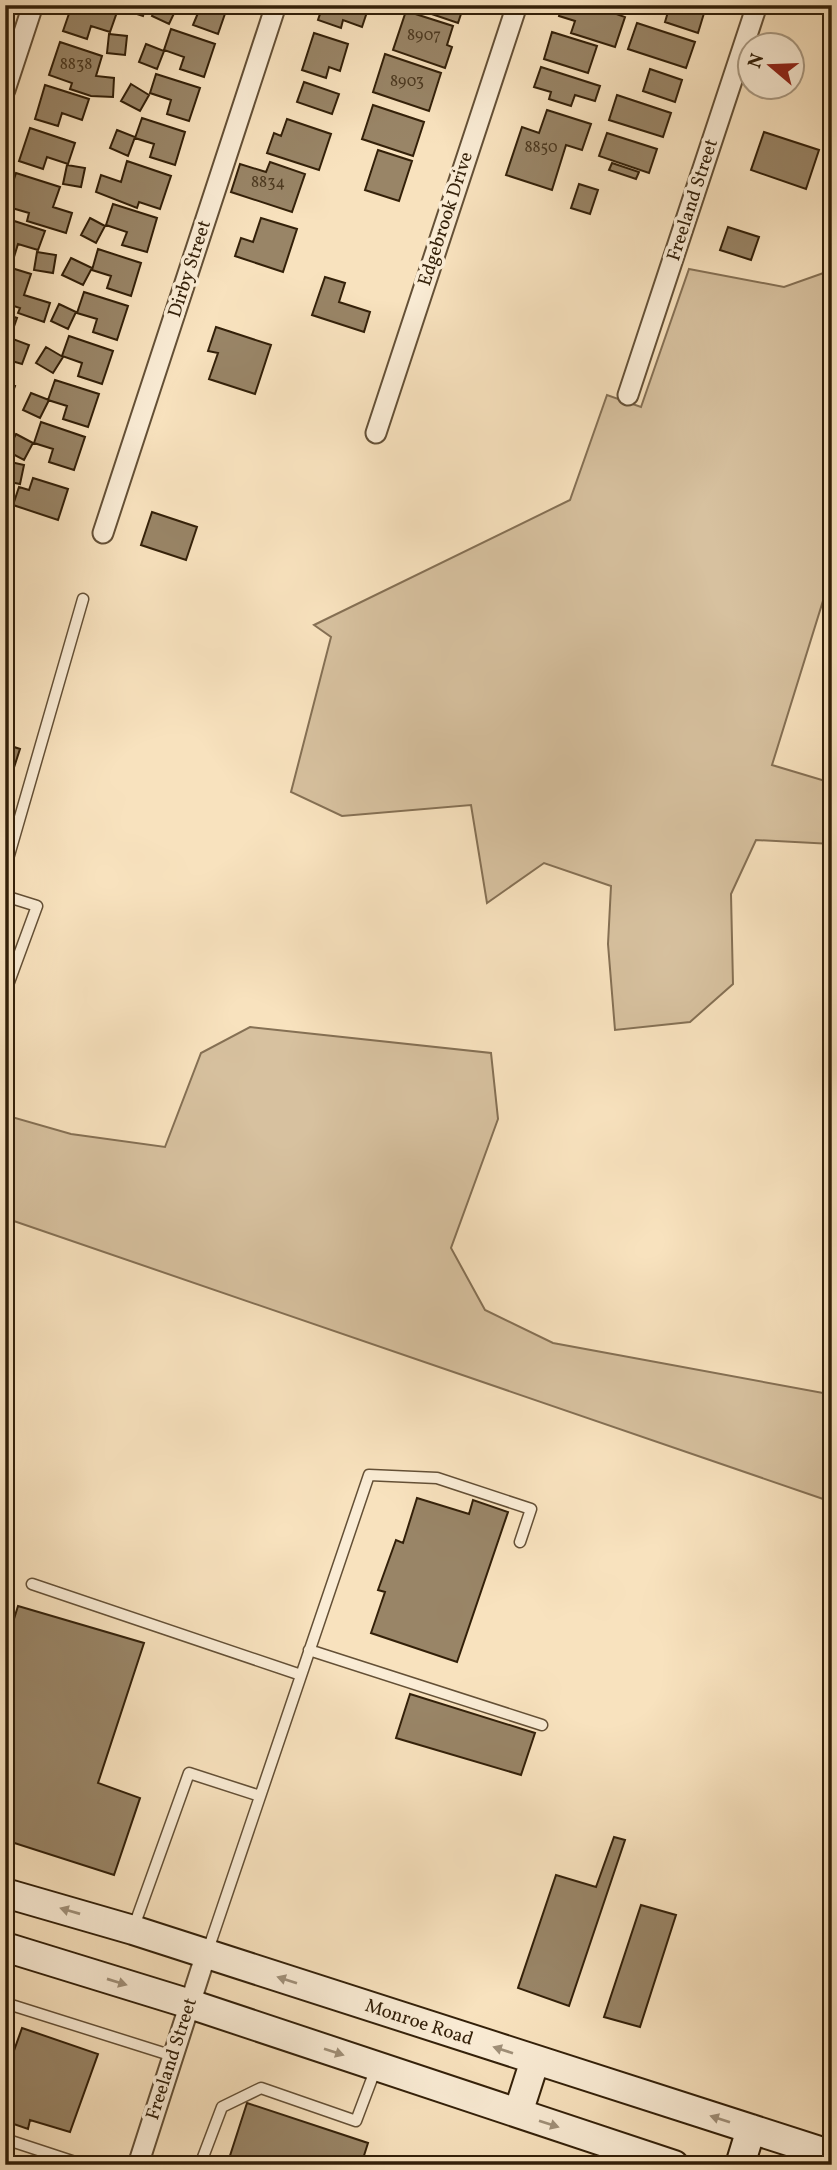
<svg xmlns="http://www.w3.org/2000/svg" width="837" height="2170" viewBox="0 0 837 2170" font-family="Vollkorn,serif">
<style>
.green{fill:#d7c19f;stroke:#857054;stroke-width:2}
.building{fill:#998567;stroke:#332009;stroke-width:2}
.lines{fill:none;stroke-linecap:round;stroke-linejoin:round}
.lane-casing{stroke:#645036;stroke-width:13}
.street-casing{stroke:#645036;stroke-width:23}
.secondary-casing{stroke:#332009;stroke-width:32}
.lane{stroke:#faecd5;stroke-width:10}
.street{stroke:#faecd5;stroke-width:19}
.secondary{stroke:#faecd5;stroke-width:28}
.oneway{fill:#a09079}
.labels{text-anchor:middle;dominant-baseline:central;stroke-width:7;stroke-linejoin:round;paint-order:stroke}
.number-label{font-size:16px;fill:#4c3920}
.street-label{font-size:19px;fill:#332009;stroke:#faecd5}
</style>
<rect width="100%" height="100%" fill="#f8e2be"/>
<filter id="stains"><feTurbulence type="fractalNoise" baseFrequency=".00286" numOctaves="4"/><feColorMatrix values="0 0 0 0 .2 0 0 0 0 .09 0 0 0 0 .02 0 0 0 .5 -.17"/></filter>
<radialGradient id="worn" r=".72"><stop offset=".6" stop-color="#630" stop-opacity="0"/><stop offset="1" stop-color="#630" stop-opacity=".3"/></radialGradient>
<path class="green" d="M689 269 784 287 832 270V589L827 588 772 765 832 783V844L756 840 731 894 733 984 690 1022 615 1030 608 944 611 886 544 863 487 903 471 805 342 816 291 792 331 637 314 625 570 500 607 395 641 407Z
M250 1027 491 1053 498 1119 451 1248 485 1310 553 1343 823 1393 832 1391V1502L5 1218V1115L71 1134 165 1147 201 1053Z"/>
<path class="building" d="M72 5H97L117 12 110 32 91 26 87 39 63 31Z
M109 5H146L143 16Z
M157 5 177 7 169 24 152 16Z
M179 5H228L218 34 193 25 198 13Z
M323 5H367L369 6 362 27 343 20 341 28 318 20Z
M405 5H464L458 23Z
M562 5H591L625 17 615 47 571 33 575 21 559 16Z
M670 5H690L705 10 698 33 665 22Z
M406 11 453 26 447 45 452 47 445 68 393 50Z
M637 23 695 42 686 68 628 49Z
M171 29 215 44 204 77 180 69 184 57 164 50Z
M552 32 597 46 588 73 544 59Z
M314 33 348 44 340 71 329 67 326 78 302 70Z
M109 34 127 36 125 55 107 53Z
M60 42 102 56 96 76 114 78 113 97 91 96 70 89 72 83 49 75Z
M146 44 164 51 157 69 139 62Z
M385 54 441 73 429 111 373 92Z
M541 67 600 86 595 101 575 95 571 106 549 99 551 92 534 87Z
M650 69 682 80 675 102 643 91Z
M156 74 200 88 189 121 167 114 171 100 150 93Z
M304 82 339 94 332 114 297 102Z
M131 84 149 95 140 111 121 101Z
M45 85 89 99 82 120 62 113 58 126 35 119Z
M617 95 671 113 663 137 609 120Z
M373 105 424 122 413 156 362 139Z
M547 110 591 124 582 150 566 145 552 190 506 175 522 127 539 133Z
M142 118 185 132 175 165 150 157 154 144 135 138Z
M287 119 331 134 319 170 267 153 274 133 281 136Z
M30 128 75 143 68 164 47 157 43 169 19 161Z
M117 130 135 137 128 156 110 148Z
M764 132 819 150 806 189 751 170Z
M607 133 657 149 649 173 599 156Z
M378 150 412 161 399 201 365 190Z
M127 161 171 176 160 209 139 202 137 208 96 192 101 175 121 182Z
M270 162 305 174 292 212 231 192 240 164 266 172Z
M612 163 639 172 636 179 609 170Z
M67 165 85 168 81 187 63 184Z
M16 173 60 187 53 207 72 213 66 233 27 221 29 213 5 206Z
M579 184 598 190 590 214 571 208Z
M113 204 157 218 147 252 122 245 127 232 106 225Z
M5 218 45 231 38 250 18 244 14 257 5 254Z
M90 218 105 226 96 243 81 235Z
M261 218 297 229 283 272 235 256 241 238 253 242Z
M728 227 759 237 751 260 720 250Z
M98 249 141 263 131 296 107 288 111 276 92 270Z
M37 252 56 255 53 273 34 270Z
M71 258 92 268 83 285 62 275Z
M5 266 31 274 24 295 50 303 44 322 18 313 20 308 5 303Z
M325 277 345 283 339 302 370 312 364 332 312 315Z
M84 292 128 306 117 340 93 332 97 319 77 313Z
M59 304 76 312 68 329 51 321Z
M5 314 17 318 10 338 29 345 22 364 5 359Z
M216 327 271 345 255 394 209 379 218 353 208 351Z
M69 336 113 351 102 384 78 376 82 363 62 356Z
M46 347 63 357 53 373 36 363Z
M55 380 99 394 88 427 63 419 67 406 48 400Z
M5 383 15 386 8 406 5 405Z
M31 393 49 400 40 418 23 410Z
M41 422 85 437 74 470 49 462 53 449 34 443Z
M16 434 33 443 24 460 7 451Z
M6 461 24 465 20 484 5 481Z
M33 478 68 489 58 520 13 505 19 487 29 490Z
M152 512 197 527 186 560 141 545Z
M5 744 20 749 5 795Z
M5 1336 13 1339 5 1362Z
M417 1498 469 1514 473 1500 508 1512 457 1662 371 1633 385 1592 378 1590 396 1540 403 1543Z
M18 1606 144 1643 98 1783 140 1798 114 1875 5 1840V1648Z
M410 1694 535 1733 521 1775 396 1738Z
M614 1837 625 1840 569 2006 518 1988 556 1875 596 1887Z
M641 1905 676 1915 640 2027 604 2017Z
M22 2028 98 2054 70 2132 30 2120 28 2129 5 2121V2076Z
M247 2103 368 2143 361 2165H227Z"/>
<g class="lines">
<defs>
<path id="lane" d="M5 869 83 599
M5 896 37 906 5 993
M32 1584 301 1675
M309 1650 542 1725
M133 1929 189 1773 260 1796
M207 1953 369 1475 437 1478 531 1509 520 1542
M5 2003 173 2056
M5 2139 84 2165
M200 2165 222 2107 261 2088 356 2121 376 2068"/>
<path id="street" d="M5 90 33 5
M628 395 757 5
M376 433 517 5
M103 533 276 5
M138 2165 206 1954"/>
<path id="secondary" d="M5 1893 133 1930 832 2155
M5 1947 190 2004 674 2165
M518 2113 535 2060
M740 2165 751 2129"/>
</defs>
<use href="#lane" class="lane-casing"/>
<use href="#street" class="street-casing"/>
<use href="#secondary" class="secondary-casing"/>
<use href="#lane" class="lane"/>
<use href="#street" class="street"/>
<use href="#secondary" class="secondary"/>
</g>
<defs><path id="oneway-solid" d="M-6-.8H1V-3.2L6.5 0L1 3.2V.8H-6Z" transform="scale(1.75)"/></defs>
<g class="oneway">
<use href="#oneway-solid" transform="translate(70 1911) rotate(-164)"/>
<use href="#oneway-solid" transform="translate(287 1980) rotate(-162)"/>
<use href="#oneway-solid" transform="translate(117 1982) rotate(17)"/>
<use href="#oneway-solid" transform="translate(503 2050) rotate(-162)"/>
<use href="#oneway-solid" transform="translate(334 2052) rotate(18)"/>
<use href="#oneway-solid" transform="translate(720 2119) rotate(-162)"/>
<use href="#oneway-solid" transform="translate(549 2124) rotate(18)"/>
</g>
<g class="labels">
<g class="number-label">
<text x="424" y="36">8907</text>
<text x="76" y="65">8838</text>
<text x="407" y="82">8903</text>
<text x="541" y="148">8850</text>
<text x="268" y="183">8834</text>
</g>
<g class="street-label">
<text transform="translate(693 200) rotate(-72)">Freeland Street</text>
<text transform="translate(446 219) rotate(-72)">Edgebrook Drive</text>
<text transform="translate(190 269) rotate(-72)">Dirby Street</text>
<text transform="translate(419 2023) rotate(18)">Monroe Road</text>
<text transform="translate(172 2059) rotate(-72)">Freeland Street</text>
</g>
</g>
<rect width="837" height="2170" fill="none" stroke="#f8e2be" stroke-width="28"/>
<rect x="7" y="7" width="823" height="2156" fill="none" stroke="#332009" stroke-width="3.5"/>
<rect x="14" y="14" width="809" height="2142" fill="none" stroke="#332009" stroke-width="2"/>
<g transform="translate(771 66) rotate(289)"><circle r="33" fill="#faecd5" stroke="#aa9a83" stroke-width="2"/>
<path d="M0-5L12 26L0 18L-12 26Z" fill="#8f2418"/>
<text y="-10" font-size="19" font-weight="bold" text-anchor="middle" fill="#332009">N</text>
</g>
<rect width="100%" height="100%" filter="url(#stains)"/>
<rect width="100%" height="100%" fill="url(#worn)"/>
</svg>
